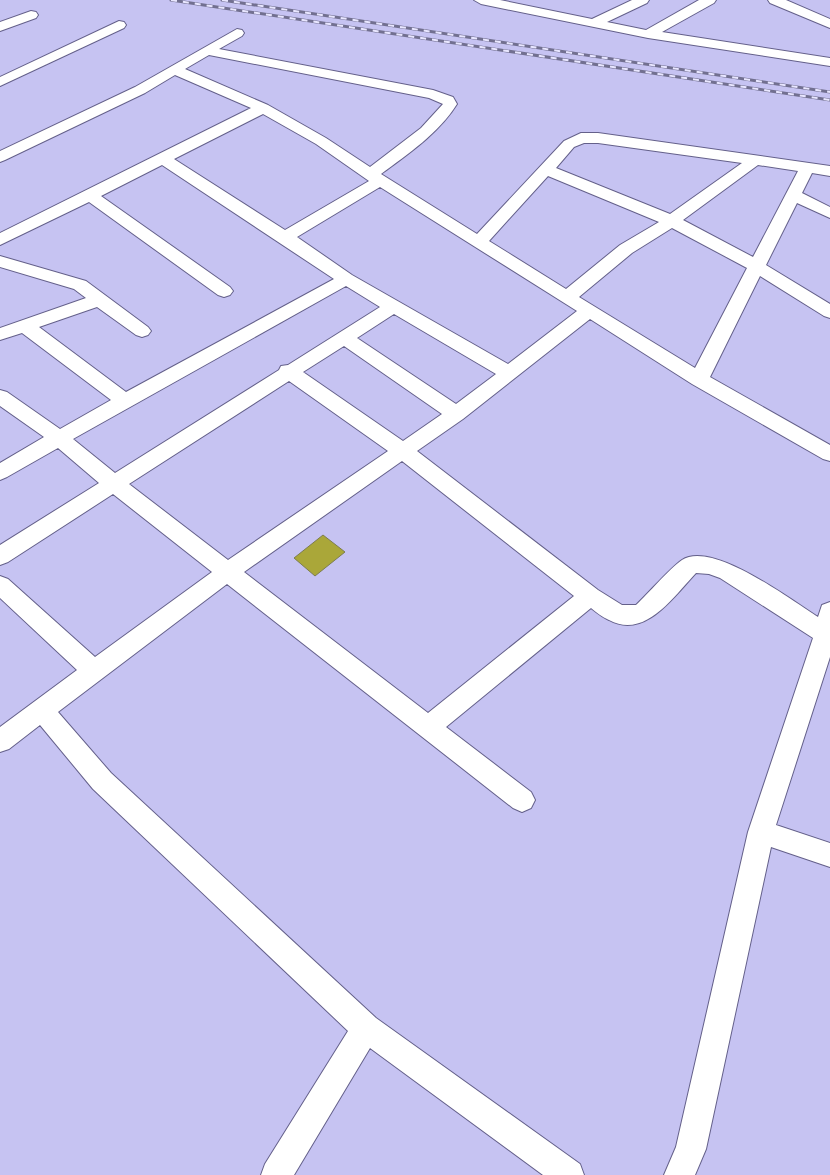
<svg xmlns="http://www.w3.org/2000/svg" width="830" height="1175" viewBox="0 0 830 1175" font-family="Cabin,sans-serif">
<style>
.building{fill:#aaa739;stroke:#7d7d4f}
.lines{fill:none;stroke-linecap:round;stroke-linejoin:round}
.street-casing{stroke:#64608a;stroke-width:2}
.street{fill:#fff;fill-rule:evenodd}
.rail-casing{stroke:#727090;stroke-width:3}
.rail{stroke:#e8e6ff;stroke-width:2;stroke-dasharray:6;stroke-linecap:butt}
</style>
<rect width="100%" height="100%" fill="#c6c3f2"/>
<path class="building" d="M323 535 345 552 315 576 294 558Z"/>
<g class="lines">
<defs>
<path id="street" d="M474 0H500L592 19 632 0H649L647 3 607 22 646 30 699 0H716L714 3 662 32 830 58V66L648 38 481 4Z
M768 0H786L830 19V28L770 3Z
M31 11 36 12 38 15 36 18 0 31V22Z
M119 21 124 22 126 25 124 28 0 86V77Z
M237 29 242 30 244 33 242 36 219 49 433 90 453 97 457 104C439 133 408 154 381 174L477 234 564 141 581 133H598L830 166V176L812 173 802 193 830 207V218L797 203 766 265 830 304V318L824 316 760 276 710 377 830 445V461L823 459 692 384 590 319 463 419 417 451 598 590 622 605H636C649 593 668 570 682 560 712 540 791 600 818 617L822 605 830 602V657L776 825 830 843V867L771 847 706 1149 695 1175H664L676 1147 748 832 813 638 720 578 709 574 696 573C674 596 645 640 609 620 602 617 596 612 591 608L446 727 531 792 535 800 531 808 522 812 513 808 227 584 58 712 111 773 376 1018 580 1164 584 1175H543L370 1048 294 1175H261L265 1164 348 1031 93 789 40 725 9 749 0 752V727L77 670 0 598V576L8 579 95 657 212 572 113 494 8 562 0 565V545L99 483 58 448 7 477 0 480V463L44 437 0 406V390L7 392 60 429 111 400 22 333 0 340V328L86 298 74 289 0 267V256L86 281 148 327 151 331 148 335 142 337 136 335 97 307 39 327 126 392 334 279 162 165 101 196 230 287 233 291 230 295 224 297 218 295 89 202 0 245V233L251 108 175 75 145 93 5 160 0 162V151L135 87ZM209 55 429 98 443 104 421 128 370 167 326 138 268 105 185 69ZM263 114 316 144 369 181 285 230 174 159ZM584 143H598L742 163 670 214 556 168 574 147ZM758 165 798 171 753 257 683 220ZM548 176 659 222 620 245 566 289 489 241ZM380 187 577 311 508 364 352 275 297 237ZM672 228 747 268 695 368 579 297 632 253ZM346 286 380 307 288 365 281 366 279 370 115 473 73 439ZM394 314 496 374 456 404 357 338ZM344 346 442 414 403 441 303 372ZM289 381 388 451 228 560 129 484ZM402 461 574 596 428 713 244 572Z"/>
</defs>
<use href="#street" class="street-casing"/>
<use href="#street" class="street"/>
<defs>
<path id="rail" d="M171 0 830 100
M222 0 830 92"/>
</defs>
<use href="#rail" class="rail-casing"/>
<use href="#rail" class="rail"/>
</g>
</svg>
